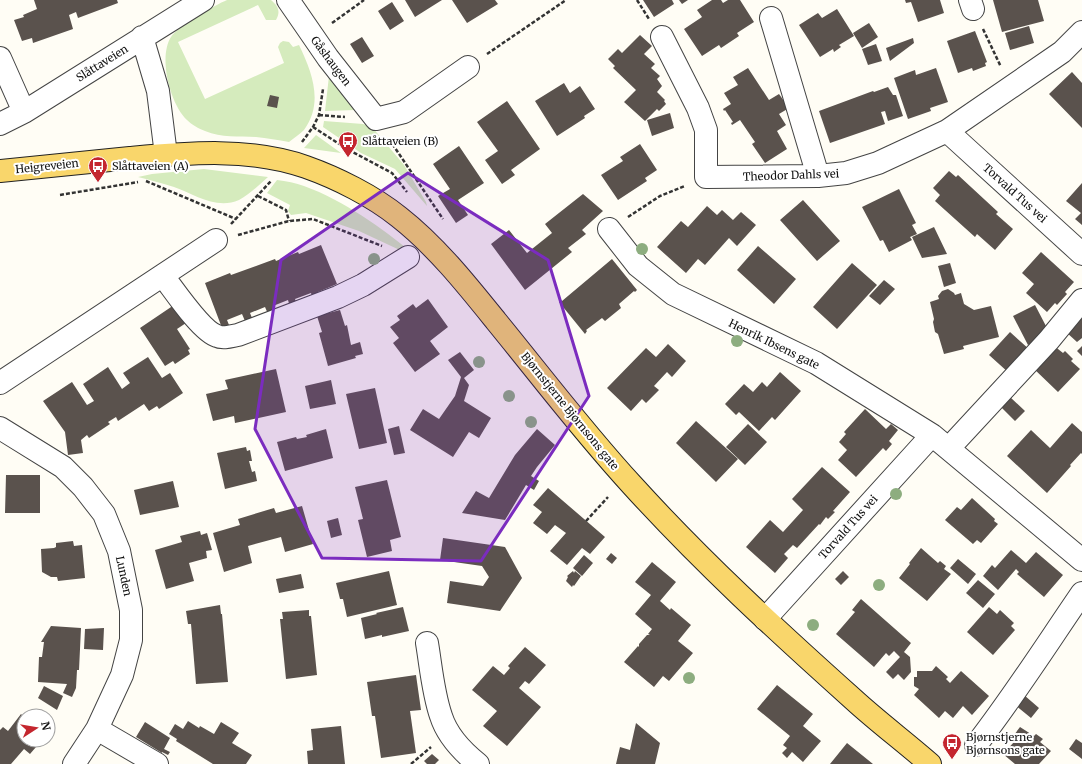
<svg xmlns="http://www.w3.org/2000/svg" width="1082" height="764" viewBox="0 0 1082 764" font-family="Merriweather,serif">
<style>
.green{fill:#d5ebbd}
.building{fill:#5a524d}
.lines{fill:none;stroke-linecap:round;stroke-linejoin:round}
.minor-casing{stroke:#444;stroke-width:24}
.major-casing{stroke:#222;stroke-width:24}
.path{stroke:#333;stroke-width:2.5;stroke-dasharray:4 2;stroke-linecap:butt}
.minor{stroke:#fff;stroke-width:22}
.major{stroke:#f9d66b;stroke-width:22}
.tree{fill:#8dad7f}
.marked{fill:#7b2cbf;fill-opacity:0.2;stroke:#7b2cbf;stroke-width:3;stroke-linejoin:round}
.labels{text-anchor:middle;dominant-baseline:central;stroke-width:4;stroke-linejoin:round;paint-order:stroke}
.street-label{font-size:11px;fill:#111;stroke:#fff}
.poi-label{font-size:11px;fill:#111;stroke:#fff;text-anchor:start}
</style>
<rect width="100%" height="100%" fill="#fffdf5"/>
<path class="green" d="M227 0H271C278 6 281 11 276 20H266L258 5 178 42 205 99 284 63 278 47 280 43 283 41 289 42 293 47 299 45C312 72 324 103 304 130 300 134 294 138 289 142 278 140 267 138 256 137 238 136 222 138 205 131 199 129 191 124 187 120 170 104 158 57 171 37 177 27 215 5 227 0Z
M329 76 355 110 325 111Z
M324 121 363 124 372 127 404 165 426 202 427 206 395 169 361 153 323 127Z
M316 135 341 153 304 148Z
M204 169 268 177C259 185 250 194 239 200 216 210 194 194 174 187 162 183 150 180 138 177L152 174Z
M277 180C286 181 296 183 304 186 345 201 380 227 414 254L404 252 359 231 306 213 291 215 288 211 290 205 267 193Z"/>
<path class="building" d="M34 0H117L118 3 78 18 76 12 69 15 73 29 33 43 32 38 22 41 14 20 24 17 23 15 37 9Z
M405 0H442L415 17Z
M452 0H495L498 4 467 23Z
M643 0H672L674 4 654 17Z
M679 0H688L682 4Z
M712 0H721L723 3 728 0H740L754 22 737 33 739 36 721 48 719 45 702 56 684 29 702 17 697 10Z
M905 0H940L944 13 918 22 911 2 906 3Z
M993 0H1038L1044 21 1002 32Z
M392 2 404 21 390 30 378 11Z
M837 9 854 36 839 45 841 47 834 52 833 49 820 57 799 25 818 13 822 18Z
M869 23 878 37 862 48 853 33Z
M1029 26 1034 43 1010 50 1005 33Z
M975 31 987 62 985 63 986 66 973 71 972 68 958 73 947 41Z
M640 35 652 46 644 54 655 64 651 68 660 76 657 79 662 86 657 92 665 100 664 101 666 104 659 111 657 109 645 121 624 102 636 90 613 68 615 66 608 59 618 49 622 53Z
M362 37 374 56 362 63 350 44Z
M913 38 914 43 890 61 886 48Z
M876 44 882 61 868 65 862 49Z
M748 68 769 100 779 94 789 108 779 114 786 125 777 131 787 149 765 163 752 144 755 142 740 120 732 125 731 123 733 122 725 110 724 111 723 109 731 104 724 93 738 85 733 77Z
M936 68 948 102 930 108 931 111 908 119 894 78 915 70 916 75Z
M1072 72 1082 83V128L1049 94Z
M564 83 570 93 580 86 595 109 584 116 585 118 557 136 535 101Z
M888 87 893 95H896L903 116 888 121 885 111 881 112 885 124 830 143 819 111 873 91 874 92Z
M270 95 279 97 277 108 267 106Z
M507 101 540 149 511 170 515 175 502 184 485 160 498 151 477 122Z
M670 113 674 128 652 136 647 120Z
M640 144 657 170 645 178 647 181 618 200 601 175 623 161 620 157Z
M459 146 484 183 458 200 468 215 456 223 438 196 450 189 433 164Z
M949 171 956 177 958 175 998 212 996 214 1013 229 995 250 977 234 975 237 935 201 940 195 933 188Z
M1082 183V225L1075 219 1081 213 1066 201Z
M899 189 916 223 912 225 917 234 910 237 912 240 889 252 883 240 880 241 862 207Z
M583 194 603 211 582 230 586 234 568 248 572 252 525 290 491 244 509 230 527 253 552 233 545 224Z
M803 200 840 241 817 261 780 220Z
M707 206 717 215 722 210 733 220 741 212 756 225 737 246 729 238 705 265 698 259 686 273 657 247 681 221 688 227Z
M934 227 947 254 922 258 912 237Z
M321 245 337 284 318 292 320 297 313 300 311 293 295 299 297 304 290 307 288 300 273 306 275 311 268 314 265 307 250 313 252 318 245 321 242 314 227 320 229 325 222 328 205 283 230 273 231 275 275 259 276 261 298 252 299 254Z
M758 246 796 279 774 304 737 270Z
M1041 252 1074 282 1065 292 1067 294 1057 305 1055 303 1047 312 1026 293 1034 284 1022 273Z
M612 259 637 290 635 292 634 291 619 304 621 308 605 321 602 318 586 330 587 331 585 334 559 302 561 300 562 301Z
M852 263 877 285 837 329 813 307Z
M950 263 956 283 944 287 938 266Z
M884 280 895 289 880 305 869 296Z
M948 289 954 293 955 295 961 293 964 304 974 310 991 306 999 337 963 346 964 349 944 354 938 334 935 332 933 322 934 319 930 302 939 299 938 296 942 291Z
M428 299 448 327 430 341 440 354 415 372 393 343 399 338 390 327 400 320 397 316 413 304 416 308Z
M177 303 189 321 177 329 190 349 188 350 190 354 175 364 173 361 165 366 140 328Z
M1035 305 1047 328 1040 339 1028 345 1013 316Z
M340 310 345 326 347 325 351 345 360 342 363 354 355 356 356 358 328 366 319 333 322 332 317 316Z
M1081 317 1082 318V338L1077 342 1066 332Z
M1010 332 1030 350 1009 373 989 355Z
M668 344 686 361 672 377 667 372 654 386 659 390 646 403 642 399 631 411 607 388 646 348 656 357Z
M1053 345 1063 353 1065 351 1073 359 1071 361 1080 369 1058 392 1032 367Z
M1082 346V356L1077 351Z
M460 352 474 370 464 378 469 385 464 401 491 418 479 438 469 432 453 457 410 430 423 409 439 419 455 396 461 377 448 360Z
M148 357 162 378 170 373 183 393 159 409 157 406 149 411 144 404 118 421 116 417 108 422 110 424 89 438 87 435 81 440 83 453 68 455 65 432 43 401 72 382 87 405 94 401 83 384 108 367 122 389 130 383 123 373Z
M276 369 286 412 235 423 234 416 213 421 206 394 228 389 225 380Z
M780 372 801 391 775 420 772 417 759 431 739 412 736 415 725 404 744 384 753 392 762 382 767 387Z
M331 380 336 404 310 409 305 386Z
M375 388 387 443 359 449 346 394Z
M1010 397 1025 411 1015 421 1000 406Z
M865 409 886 429 891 424 898 430 889 441 892 444 886 451 883 448 856 477 838 460 847 450 839 442 846 434 844 432Z
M696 421 738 459 716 482 676 443Z
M1072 423 1082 432V454L1081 453 1070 465 1071 466 1047 493 1007 456 1031 430 1050 448Z
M748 424 767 442 745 465 726 447Z
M399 426 405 453 394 455 388 429Z
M326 429 333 458 285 471 277 442 296 437 297 439 307 437 306 435Z
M537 429 555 445 537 467 531 476 539 481 534 490 526 485 505 520 462 513 476 491 489 498 515 455Z
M246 447 247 451 250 450 252 461H249L252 472 255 471 257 481 225 489 217 453Z
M822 467 850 492 833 511 835 512 828 519 826 517 820 525 819 524 797 548 793 545 784 554 788 558 775 573 746 547 770 520 783 532 803 510 792 499Z
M6 475H40V513H5Z
M387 480 401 537 390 540 392 551 367 557 358 520 363 519 355 487Z
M173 481 179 507 140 515 134 490Z
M548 488 605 537 590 554 582 548 567 565 550 551 566 533 555 525 547 534 533 523 542 512 533 505Z
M972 498 995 519 994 521 998 524 981 543 977 540 973 544 945 520 957 507 961 510Z
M302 506 313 544 285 552 281 537 248 546 252 563 224 572 213 533 240 525 238 519 274 508 276 513Z
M338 518 342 535 331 538 327 521Z
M200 531 201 535 207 533 212 550 206 551 207 558 189 563 194 581 166 589 155 550 182 542 180 536Z
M443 538 505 547 522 578 500 611 447 603 450 581 483 586 489 577 482 566 440 560Z
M73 541 74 546 82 545 85 578 58 581 57 577H51L42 572 41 549 54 548 56 547V543Z
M921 548 938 563 940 561 946 566 944 569 951 574 927 601 899 578 910 564 909 563Z
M1011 550 1026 563 1036 552 1063 575 1044 597 1017 574 1019 572 1016 569 998 590 983 576 992 565 995 568Z
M611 553 617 558 612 564 606 559Z
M584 555 593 563 582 576 573 568Z
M958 559 976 574 968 584 950 568Z
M652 562 676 582 660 601 670 610 671 608 691 625 678 641 693 653 669 681 663 676 654 687 624 662 638 646 639 647V644L647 635H650L648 634 652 629 635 614 651 595 635 582Z
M389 571 397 605 347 617 343 599H340L336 583Z
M573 571 574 573 575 571 581 576 574 586 573 585 572 587 566 581 568 577 567 576Z
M843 571 849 577 841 585 835 579Z
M301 574 304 588 279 593 276 579Z
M978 580 995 594 983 608 966 593Z
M861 599 911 643 904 652 910 657 911 672 904 680 898 674 893 679 886 672 900 657 894 651 889 656 886 653 874 667 836 634 855 612 852 610Z
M220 605 221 614H222L228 682 196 684 191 624H188L186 611Z
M403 607 409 631 382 637V635L365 639 361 618 377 614 376 613Z
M989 607 997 614 1000 610 1014 623 1011 626 1015 630 993 655 967 632Z
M309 610V616H311L317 675 286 679 280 619H283L282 612Z
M51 626 81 628 79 670H77L76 688 72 697 63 693 67 684 38 682 39 657H42L44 642H41Z
M104 628 103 650 84 649 85 629Z
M525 647 546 665 529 684 525 681 519 688 541 707 507 746 483 726 497 711 472 690 493 666 504 675 510 668 508 666Z
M936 666 948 677 946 679 950 683 961 671 989 696 972 715 963 706 953 718 945 711 939 718 914 695 919 689 914 686V677H917V671H932Z
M416 675 421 710 410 711 416 753 381 758 375 716H372L367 682Z
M777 685 813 714 803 726 821 741 803 762 792 752 787 758 782 753 787 748 783 745 790 736 757 709Z
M44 686 63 696 57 710 38 698Z
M1024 695 1039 708 1031 718 1015 705Z
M21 714 24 717V740H42L30 754 24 749 11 764H0V730L3 727 8 731Z
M188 721 199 728 200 726 214 734 221 722 239 733 232 743 252 755 246 764H213L176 741 177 739 169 734 175 724 183 729Z
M145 722 170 738 164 749 170 752 168 755 162 752V753L136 737Z
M636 723 660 743 655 764H616L620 747 630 750Z
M341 726 345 764H308L307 751 313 750 311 729Z
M1020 727 1034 736 1036 734 1043 739 1040 742 1051 751 1039 764H1015L1003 754 1014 742 1011 739Z
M1076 739 1082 743V759L1069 749Z
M847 743 873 764H830Z
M432 754 439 760 435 764H427L424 761Z"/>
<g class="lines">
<defs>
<path id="minor" d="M288 0 328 58 376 119 404 112 468 67
M970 0 973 9
M771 18 818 176
M142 37 158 91 166 155
M662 37 698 108 706 130V177L818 176 846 173 878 163 947 131 1062 52 1082 32
M0 58 24 112
M0 124 24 112 203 0
M947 131 1082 254
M609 229 638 266 673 294 816 363 932 435 1082 560
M163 276C174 290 201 331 217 336 223 339 232 336 238 335L338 297 363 285 408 257
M0 383 216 240
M0 428 63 467 83 487 104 514 119 551 131 610V640L122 675 97 729 74 764
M949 448 1049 340 1082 300
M765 619 932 435
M427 643C431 667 433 693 441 716 447 735 463 752 478 764
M97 729 157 764
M976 745C1014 696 1047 644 1082 593"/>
<path id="major" d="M0 171C43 167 86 162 130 158 187 153 250 147 306 167 337 178 373 196 399 217 436 246 467 285 496 321 541 376 584 433 632 485 701 561 777 631 853 699 878 722 905 742 930 764"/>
</defs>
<use href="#minor" class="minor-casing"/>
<use href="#major" class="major-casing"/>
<path class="path" d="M637 0 649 19
M332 23 364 0
M983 29 1001 67
M487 54 566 0
M319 115 345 117
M313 127 347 149 392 173 407 192
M389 139 443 219
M302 142 313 127 319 115 323 89
M146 181 236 219
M60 195 138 182
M258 196 286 210 289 221
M628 217 660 196 685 186
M231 224 271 181
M238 235 289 221 313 219 382 246
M586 521 608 497
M411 764 431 747"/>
<use href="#minor" class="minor"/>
<use href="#major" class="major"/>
</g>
<g class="tree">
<circle cx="642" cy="249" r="6"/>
<circle cx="374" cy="259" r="6"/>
<circle cx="737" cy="341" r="6"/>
<circle cx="479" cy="362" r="6"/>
<circle cx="509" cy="396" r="6"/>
<circle cx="531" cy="422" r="6"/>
<circle cx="896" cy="494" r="6"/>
<circle cx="879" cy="585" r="6"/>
<circle cx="813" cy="625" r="6"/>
<circle cx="689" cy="678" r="6"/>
</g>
<path class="marked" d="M408 173 548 260 589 396 481 561 322 558 255 429 281 260Z"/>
<defs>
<symbol id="bus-pin" viewBox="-11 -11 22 30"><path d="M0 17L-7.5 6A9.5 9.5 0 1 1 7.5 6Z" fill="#c4262e" stroke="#fff"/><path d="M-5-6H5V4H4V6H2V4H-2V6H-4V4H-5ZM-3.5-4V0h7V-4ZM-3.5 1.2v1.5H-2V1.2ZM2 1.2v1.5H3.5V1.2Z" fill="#fff"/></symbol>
</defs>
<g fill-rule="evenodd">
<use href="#bus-pin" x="337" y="130" width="22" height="30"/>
<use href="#bus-pin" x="87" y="155" width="22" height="30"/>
<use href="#bus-pin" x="941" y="732" width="22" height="30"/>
</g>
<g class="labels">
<g class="street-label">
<text transform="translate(331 61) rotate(53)">Gåshaugen</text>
<text transform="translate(102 63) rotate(-32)">Slåttaveien</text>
<text transform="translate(47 166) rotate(-6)">Heigreveien</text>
<text transform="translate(791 175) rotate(-2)">Theodor Dahls vei</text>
<text transform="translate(1015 193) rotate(42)">Torvald Tus vei</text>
<text transform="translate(774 344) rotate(26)">Henrik Ibsens gate</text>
<text transform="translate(570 411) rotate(51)">Bjørnstjerne Bjørnsons gate</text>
<text transform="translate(848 527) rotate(-48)">Torvald Tus vei</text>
<text transform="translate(124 576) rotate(78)">Lunden</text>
</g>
<g class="poi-label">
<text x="362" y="141">Slåttaveien (B)</text>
<text x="112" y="166">Slåttaveien (A)</text>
<text x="966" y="737">Bjørnstjerne<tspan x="966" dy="13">Bjørnsons gate</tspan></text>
</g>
</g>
<g transform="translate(36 728) rotate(78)"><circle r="19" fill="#ffffff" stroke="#a0a0a0"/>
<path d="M0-3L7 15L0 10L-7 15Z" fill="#c4262e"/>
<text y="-6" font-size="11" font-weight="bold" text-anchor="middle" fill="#111111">N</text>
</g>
</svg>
